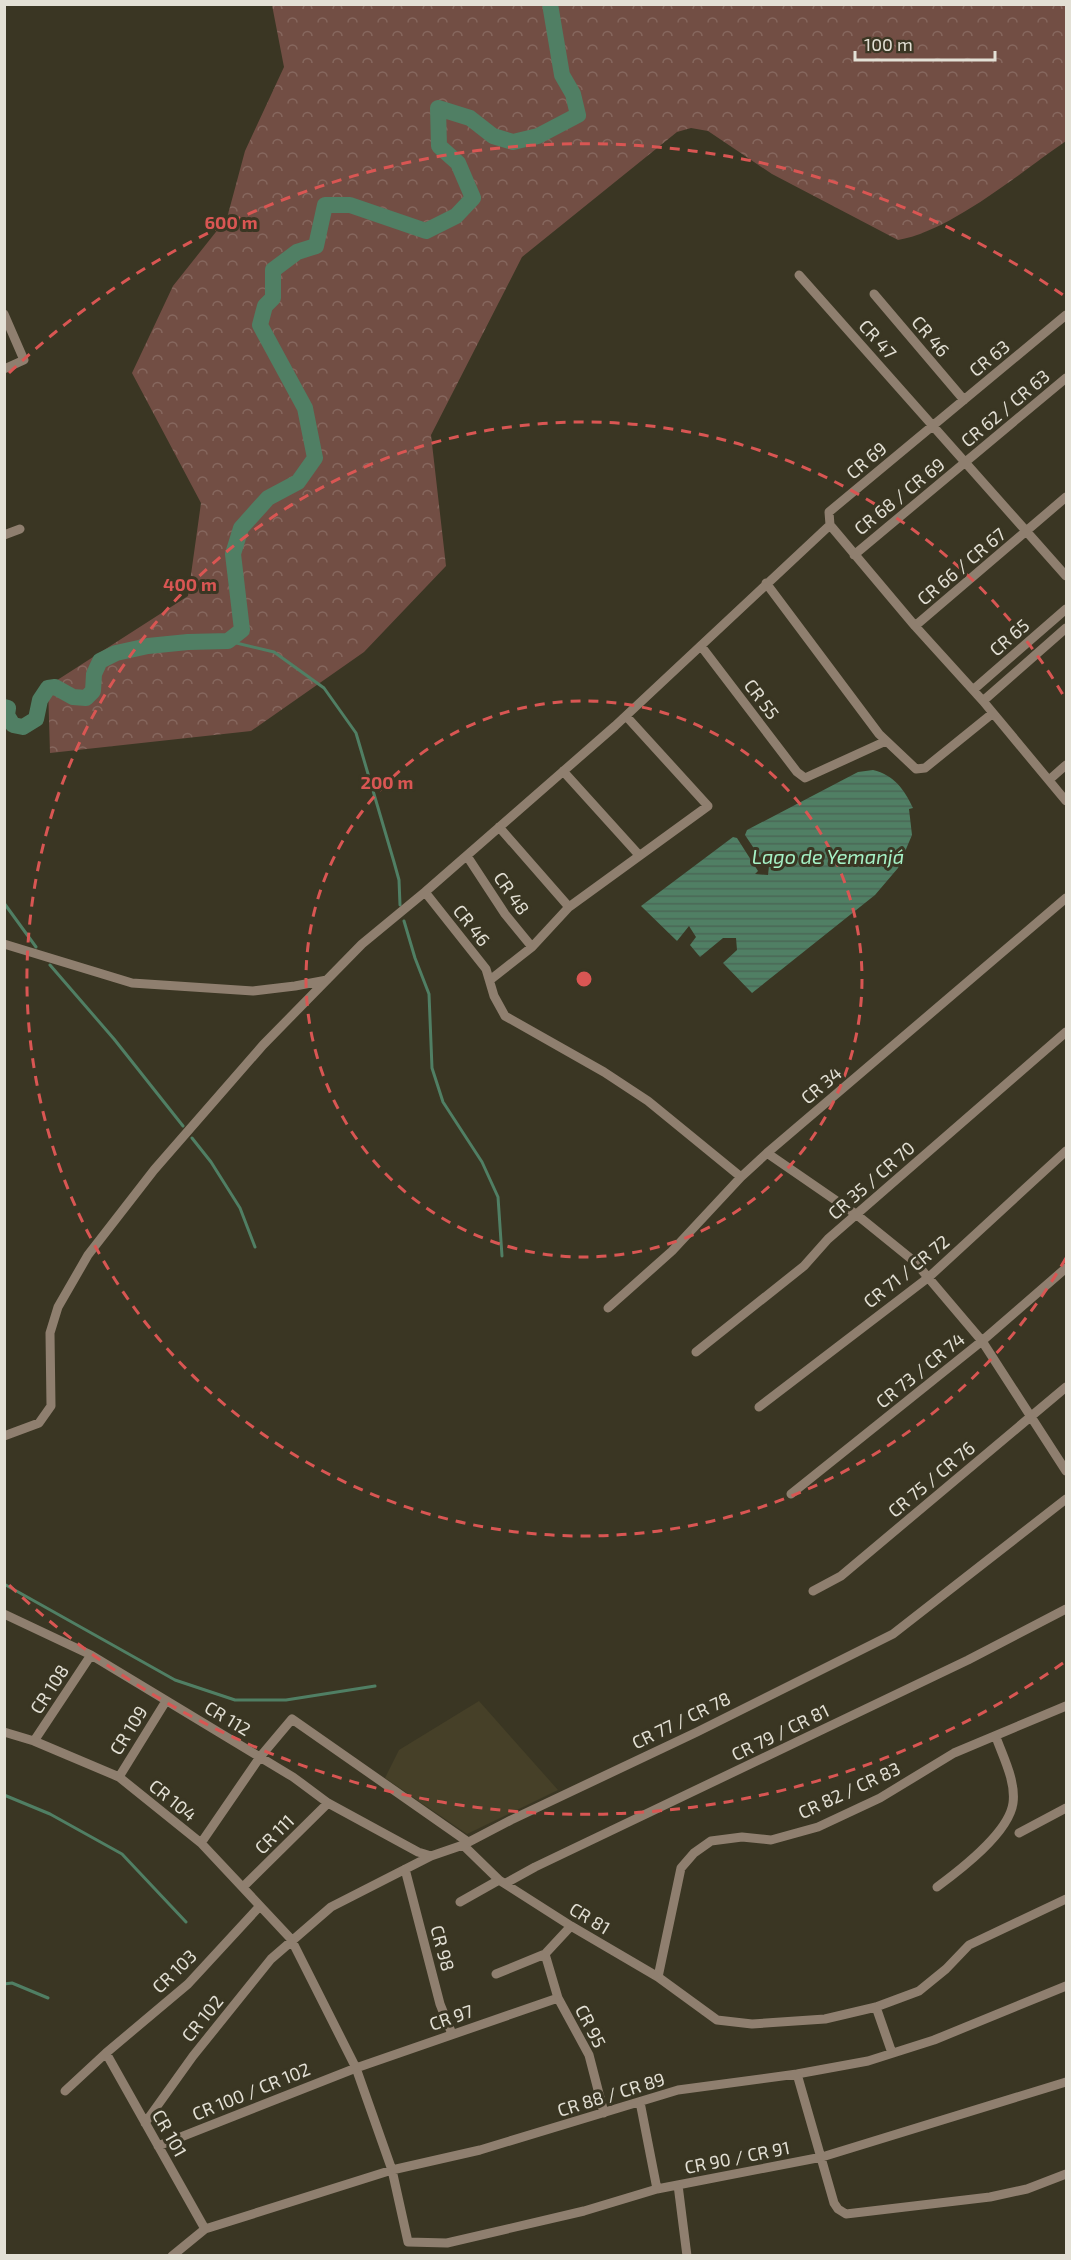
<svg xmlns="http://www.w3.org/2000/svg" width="1071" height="2260" viewBox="0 0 1071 2260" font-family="'Exo 2',sans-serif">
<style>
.built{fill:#464028}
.forest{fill:url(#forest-crowns)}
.water{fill:url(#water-rules)}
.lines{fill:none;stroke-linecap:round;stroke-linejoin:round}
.stream{stroke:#507f64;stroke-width:3}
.river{stroke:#507f64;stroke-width:16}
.minor{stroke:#8f7f6f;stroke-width:9}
.ring{fill:none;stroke:#d95653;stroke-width:3;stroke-dasharray:10 8}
.labels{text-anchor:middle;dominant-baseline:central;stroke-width:6;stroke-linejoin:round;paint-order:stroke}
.street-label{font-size:18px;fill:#e3e0d5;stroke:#3a3623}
.water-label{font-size:20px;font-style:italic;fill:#a6f2c6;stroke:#3a3623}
.centre{fill:#d95653;stroke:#3a3623;stroke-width:3}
.ring-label{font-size:18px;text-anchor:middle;font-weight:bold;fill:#d95653;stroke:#3a3623;stroke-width:6;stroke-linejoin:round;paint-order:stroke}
</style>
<defs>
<pattern id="forest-crowns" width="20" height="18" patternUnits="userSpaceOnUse" patternTransform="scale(1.5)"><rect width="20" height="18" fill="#724e44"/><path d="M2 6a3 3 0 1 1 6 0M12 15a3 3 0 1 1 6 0" fill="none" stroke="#86675e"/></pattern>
<pattern id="water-rules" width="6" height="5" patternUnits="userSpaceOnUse" patternTransform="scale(1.5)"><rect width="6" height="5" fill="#507f64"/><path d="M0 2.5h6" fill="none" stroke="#4b6756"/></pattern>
</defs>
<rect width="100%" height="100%" fill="#3a3623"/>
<path class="built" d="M479 1701 558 1790 467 1834 385 1778 399 1750Z"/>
<path class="forest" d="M272 5H1066V141C1021 172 951 231 898 240L772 174 708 131 691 128 677 132 522 257 431 435 446 566 364 652 251 731 50 753 48 686 188 596 201 503 132 373 173 286 227 218 245 151 284 67Z"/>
<path class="water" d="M873 770C894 775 904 789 913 808L909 809 912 835 898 868 875 895 752 993 723 963 737 950 736 938H723L700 957 690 945 696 937 689 926 677 941 641 906 733 837 737 838 758 871 755 874 768 875 769 866 765 865 745 835 747 830 858 772Z"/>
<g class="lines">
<path class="stream" d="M228 641 274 652 324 688 356 733 394 862 399 880 400 905
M4 903 36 947
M404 921 415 958 429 994 432 1068 443 1102 482 1162 498 1197 502 1256
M50 965 114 1039 183 1126
M192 1138 211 1162 240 1208 255 1247
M4 1584 175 1680 235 1700H286L375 1686
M4 1795 50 1814 122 1854 186 1922
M4 1984 12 1983 48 1998"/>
<path class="river" d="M4 707 8 708 7 715 13 725 23 727 36 719 40 700 48 688 55 687 73 697 86 698 93 691 94 674 100 661 116 653 148 646 188 642 228 641 242 630 233 554 241 528 268 498 298 482 315 458 305 408 260 325 265 306 273 298V270L297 252 316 246 325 205H350L426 231 456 216 473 198 458 163 439 146 438 108 470 118 493 136 513 142 538 136 578 115 573 94 562 75 550 4"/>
<path class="minor" d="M799 275 1066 576
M874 294 964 400
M4 314 24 360 4 369
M830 525 915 626 983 701 1066 801
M830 525 829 512 1066 315
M4 535 20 529
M854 555 1066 378
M766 583 879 734 916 769 925 768 993 713
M915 626 1066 497
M701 646 797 772 805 778 886 741
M973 690 1066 609
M983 701 1066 628
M563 771 639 855
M1049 780 1066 765
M499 827 569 907
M467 856 505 914 532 947
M425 892 486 969 494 996 505 1016 604 1072 648 1101 741 1177
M4 944 132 983 253 991 295 986 327 980
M490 980 532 947 569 907 708 806 626 716
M767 1153 857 1215 915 1262 982 1341 1066 1471
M608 1308 672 1251 741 1177 767 1153 1066 898
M696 1352 804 1266 828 1239 1066 1032
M759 1407 929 1277 1066 1151
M4 1436 39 1423 51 1406 50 1333 58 1307 88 1255 154 1170 263 1045 362 944 425 892 615 726 830 525
M791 1494 982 1341 1066 1268
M813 1591 841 1576 1066 1387
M4 1614 91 1655 293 1777 328 1803 418 1852 431 1856
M4 1732 34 1741 119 1777 201 1843 291 1939 356 2068 392 2170 408 2242 447 2243 584 2211 657 2189 822 2157 1066 2082
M34 1741 91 1655
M119 1777 166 1701
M1019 1833 1066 1808
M201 1843 260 1757 292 1719 468 1842
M463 1845 499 1880 571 1926 658 1977 717 2020 752 2024 825 2019 876 2007 919 1991 946 1969 969 1945 1066 1899
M405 1869 440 2004 452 2034
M506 1883 535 1867 968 1660 1066 1609
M243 1887 328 1803
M937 1887C960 1870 1009 1833 1013 1803 1016 1781 1003 1757 996 1737
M460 1902 499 1880
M545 1954 558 1998 589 2055 604 2113
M496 1974 545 1954 571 1926
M658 1977 681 1868 694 1853 711 1841 742 1837 771 1840 818 1827 880 1798 954 1753 1066 1706
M876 2007 892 2053
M106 2053 205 2229
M797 2074 834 2203 838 2209 846 2214 990 2197 1027 2189 1066 2174
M65 2091 106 2053 188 1984 259 1907
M640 2102 657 2189
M145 2123 193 2056 271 1959 331 1907 431 1856 463 1845 511 1820 697 1732 893 1634 1066 1499
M158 2146 356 2068 558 1998
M678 2185 687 2256
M172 2256 205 2229 392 2170 480 2150 678 2090 797 2074 868 2061 934 2040 1066 1986"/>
</g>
<g class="ring">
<circle cx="584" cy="979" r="278"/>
<path d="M1066 1258A557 557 0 1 1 1066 700"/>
<path d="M1063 1663A835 835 0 0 1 9 1585M9 373A835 835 0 0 1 1063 295"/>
</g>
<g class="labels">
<g class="street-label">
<text transform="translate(931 336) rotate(50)">CR 46</text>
<text transform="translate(878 339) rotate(48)">CR 47</text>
<text transform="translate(989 358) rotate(-39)">CR 63</text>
<text transform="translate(1005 408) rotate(-40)">CR 62 / CR 63</text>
<text transform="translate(866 460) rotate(-40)">CR 69</text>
<text transform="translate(899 496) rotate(-39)">CR 68 / CR 69</text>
<text transform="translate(961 566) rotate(-40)">CR 66 / CR 67</text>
<text transform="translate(1009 637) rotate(-41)">CR 65</text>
<text transform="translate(762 699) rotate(53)">CR 55</text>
<text transform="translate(512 893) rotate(55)">CR 48</text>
<text transform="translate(472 925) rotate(52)">CR 46</text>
<text transform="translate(821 1085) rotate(-40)">CR 34</text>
<text transform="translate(871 1180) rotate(-41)">CR 35 / CR 70</text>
<text transform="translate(906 1271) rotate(-39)">CR 71 / CR 72</text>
<text transform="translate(920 1370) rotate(-39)">CR 73 / CR 74</text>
<text transform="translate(931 1479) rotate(-40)">CR 75 / CR 76</text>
<text transform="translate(49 1689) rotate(-57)">CR 108</text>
<text transform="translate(228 1718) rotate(31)">CR 112</text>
<text transform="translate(681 1720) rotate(-26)">CR 77 / CR 78</text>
<text transform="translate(128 1730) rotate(-58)">CR 109</text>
<text transform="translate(780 1732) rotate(-26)">CR 79 / CR 81</text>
<text transform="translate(849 1790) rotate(-25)">CR 82 / CR 83</text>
<text transform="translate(173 1800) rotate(39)">CR 104</text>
<text transform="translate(274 1834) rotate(-45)">CR 111</text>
<text transform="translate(590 1918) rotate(31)">CR 81</text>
<text transform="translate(443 1948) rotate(75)">CR 98</text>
<text transform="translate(174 1971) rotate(-44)">CR 103</text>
<text transform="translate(451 2017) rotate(-19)">CR 97</text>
<text transform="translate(202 2018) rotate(-51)">CR 102</text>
<text transform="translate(591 2026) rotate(63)">CR 95</text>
<text transform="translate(251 2091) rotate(-22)">CR 100 / CR 102</text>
<text transform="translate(611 2094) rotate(-17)">CR 88 / CR 89</text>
<text transform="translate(170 2133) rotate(61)">CR 101</text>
<text transform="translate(737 2157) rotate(-11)">CR 90 / CR 91</text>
</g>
<g class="water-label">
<text x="828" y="856">Lago de Yemanjá</text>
</g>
</g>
<circle cx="584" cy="979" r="9" class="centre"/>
<g class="ring-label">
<text x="231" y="229">600 m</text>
<text x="190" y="591">400 m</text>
<text x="387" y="789">200 m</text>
</g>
<rect width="1071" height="2260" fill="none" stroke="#e3e0d5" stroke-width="12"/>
<path d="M855 51v9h140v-9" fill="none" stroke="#e3e0d5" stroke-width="3"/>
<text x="864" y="51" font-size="18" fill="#e3e0d5" stroke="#3a3623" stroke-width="4.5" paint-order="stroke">100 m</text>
</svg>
